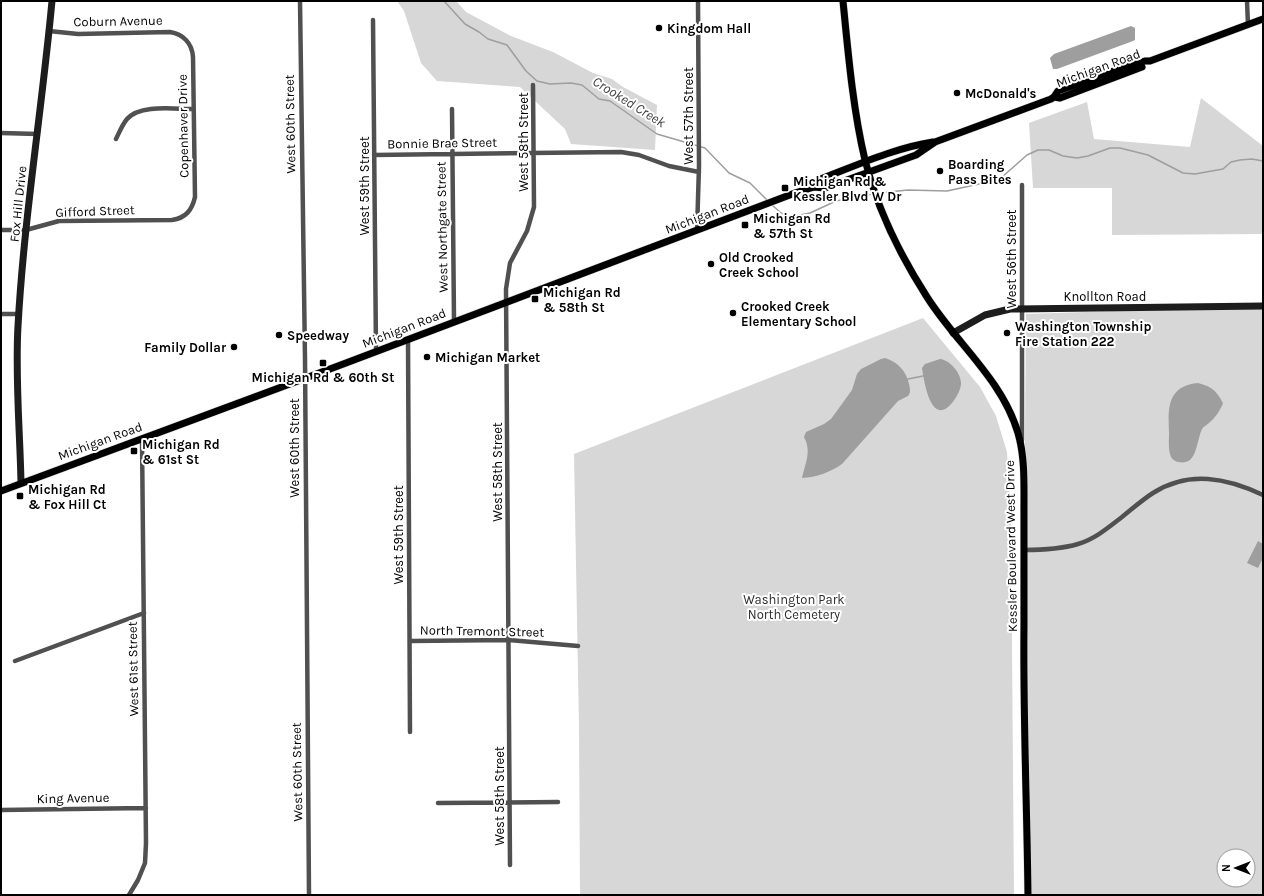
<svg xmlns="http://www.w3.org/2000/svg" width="1264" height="896" viewBox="0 0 1264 896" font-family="Karla,sans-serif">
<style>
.green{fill:#d7d7d7;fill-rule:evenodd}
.water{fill:#9e9e9e}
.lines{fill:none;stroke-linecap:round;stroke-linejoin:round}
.stream{stroke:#9e9e9e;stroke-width:1.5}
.primary-casing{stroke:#dbdbdb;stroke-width:8}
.street{stroke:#505050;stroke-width:4.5}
.secondary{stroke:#1d1d1d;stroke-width:7}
.primary{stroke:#000;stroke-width:7}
.poi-dot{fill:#000;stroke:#fff;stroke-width:1.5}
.labels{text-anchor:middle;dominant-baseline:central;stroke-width:4;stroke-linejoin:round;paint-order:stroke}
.street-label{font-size:13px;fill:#000;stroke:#fff}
.poi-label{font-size:13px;font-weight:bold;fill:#000;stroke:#fff;text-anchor:start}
.park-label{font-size:13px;fill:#2e2e2e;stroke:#fff}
.water-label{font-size:14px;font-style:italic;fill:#3f3f3f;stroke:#fff}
</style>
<rect width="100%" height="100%" fill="#fff"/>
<path class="green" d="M397 1H456L466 12 511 36 553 52 593 73 612 79 623 87 657 105 655 150 571 144 565 129 520 87 437 81 421 63 404 11Z
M1201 98 1263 146V234L1112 235V188H1033L1029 123 1087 102 1094 139 1190 147Z
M1263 306V895H1028L1023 676 1026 314ZM1224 856H1248V880H1224Z
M923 318 980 387 996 416 1007 452 1011 522 1014 895H580L579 727 574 454Z"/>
<path class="water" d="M1131 26 1135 28V40L1133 41 1057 69H1053L1050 58 1054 54Z
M885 358C898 362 906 371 909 384 910 389 911 392 908 396L898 401 842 464C829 473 817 477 802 478 805 463 812 452 804 437L806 432 824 424 831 419 852 390 857 374 861 369 881 359Z
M940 359C950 360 961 373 961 383 961 390 956 398 952 403 931 428 924 381 922 368L925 364Z
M1198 383C1212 387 1216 390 1223 403 1220 411 1215 418 1209 423 1207 425 1204 426 1202 429 1198 437 1197 454 1190 460 1185 464 1174 463 1171 457 1168 450 1169 441 1169 433 1168 408 1167 386 1198 383Z
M1258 541 1263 544V558L1258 568 1247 563Z"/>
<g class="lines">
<path class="stream" d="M444 1 465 24 479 32 488 39 507 45 526 71 537 81 550 84 571 83 582 85 599 99 610 101 657 134 705 148 729 173 750 183 768 201
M878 193 908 190 947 191 993 181 1002 177 1027 155 1038 150H1049L1063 156 1077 158 1088 156 1110 148H1120L1148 155 1183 173 1195 174 1223 169 1231 162 1240 160 1252 159 1263 161
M772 205 780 212 786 216H795L810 213 836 201 873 194
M908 379 923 376"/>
<defs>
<path id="primary" d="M843 1C848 52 853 110 865 160 877 208 900 255 927 297 956 343 1002 379 1018 433 1025 457 1024 484 1024 508 1024 548 1024 587 1024 626 1023 716 1027 805 1028 895
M1054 97 1060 98 1142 67
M814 187 818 180C855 166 894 148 933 142
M1 491 338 366 795 193 814 187 825 188 916 155 935 142 1051 99 1054 97 1058 91 1122 68 1145 61H1150L1263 19"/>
</defs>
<use href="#primary" class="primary-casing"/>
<path class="street" d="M300 1 305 359 309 895
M1247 1 1248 25
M373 20 376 352
M452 109 454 321
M1 133 38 134
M116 139C119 133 122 125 127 119 140 104 174 109 193 109
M374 155 621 152 639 155 669 166 699 172
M1022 185V440
M1 230H26L59 221 172 220C186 218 192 210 195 197L193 57C192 43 183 34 170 32L78 34 49 31
M697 231 699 166 698 1
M1 314H19
M408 339 410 732
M1024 550C1042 550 1061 549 1078 544 1095 539 1109 527 1122 517 1132 509 1142 500 1153 493 1189 470 1227 478 1263 495
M410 641 509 640 578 646
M15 661 144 613
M438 803 558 802
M1 810 146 808
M510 865 506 289 510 263 527 231 534 207 533 85
M129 895 138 880 145 863 146 843 142 438"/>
<path class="secondary" d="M953 333 985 315 1010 309 1263 306
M21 483C20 431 15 378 18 326 24 217 42 109 52 1"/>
<use href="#primary" class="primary"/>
</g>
<g class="poi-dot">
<circle cx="659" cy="28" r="4"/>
<circle cx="957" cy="93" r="4"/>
<circle cx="940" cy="171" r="4"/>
<rect x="781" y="184" width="8" height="8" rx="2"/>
<rect x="741" y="221" width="8" height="8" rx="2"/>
<circle cx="711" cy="264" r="4"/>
<rect x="531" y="295" width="8" height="8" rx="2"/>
<circle cx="733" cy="313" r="4"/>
<circle cx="1007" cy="333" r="4"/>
<circle cx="279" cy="335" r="4"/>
<circle cx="234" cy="347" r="4"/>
<circle cx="427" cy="357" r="4"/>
<rect x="319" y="359" width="8" height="8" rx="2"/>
<rect x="130" y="447" width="8" height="8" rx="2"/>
<rect x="16" y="492" width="8" height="8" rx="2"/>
</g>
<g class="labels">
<g class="street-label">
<text transform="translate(118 21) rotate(-1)">Coburn Avenue</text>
<text transform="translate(1098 68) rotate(-20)">Michigan Road</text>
<text transform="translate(688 116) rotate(-90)">West 57th Street</text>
<text transform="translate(290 124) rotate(-91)">West 60th Street</text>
<text transform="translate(183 126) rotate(-91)">Copenhaver Drive</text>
<text transform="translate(523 142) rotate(-90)">West 58th Street</text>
<text transform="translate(442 143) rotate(-1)">Bonnie Brae Street</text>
<text transform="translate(364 186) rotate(-90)">West 59th Street</text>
<text transform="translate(18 204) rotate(-84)">Fox Hill Drive</text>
<text transform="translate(95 211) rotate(-2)">Gifford Street</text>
<text transform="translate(707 214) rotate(-21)">Michigan Road</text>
<text transform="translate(442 227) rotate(-91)">West Northgate Street</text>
<text transform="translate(1011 259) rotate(-90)">West 56th Street</text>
<text x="1105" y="296">Knollton Road</text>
<text transform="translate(404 328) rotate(-21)">Michigan Road</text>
<text transform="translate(100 441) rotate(-20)">Michigan Road</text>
<text transform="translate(294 448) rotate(-90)">West 60th Street</text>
<text transform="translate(497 472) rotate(-90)">West 58th Street</text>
<text transform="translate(398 535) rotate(-90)">West 59th Street</text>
<text transform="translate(1011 546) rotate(-91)">Kessler Boulevard West Drive</text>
<text transform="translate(482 631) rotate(1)">North Tremont Street</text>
<text transform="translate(133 669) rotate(-91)">West 61st Street</text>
<text transform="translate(297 772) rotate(-91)">West 60th Street</text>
<text transform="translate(499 796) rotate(-90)">West 58th Street</text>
<text transform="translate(73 798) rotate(-1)">King Avenue</text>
</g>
<g class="poi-label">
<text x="667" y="28">Kingdom Hall</text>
<text x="965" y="93">McDonald's</text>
<text x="948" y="164">Boarding<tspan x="948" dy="15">Pass Bites</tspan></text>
<text x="793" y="181">Michigan Rd &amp;<tspan x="793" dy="15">Kessler Blvd W Dr</tspan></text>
<text x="753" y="218">Michigan Rd<tspan x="753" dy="15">&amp; 57th St</tspan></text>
<text x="719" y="257">Old Crooked<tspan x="719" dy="15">Creek School</tspan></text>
<text x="543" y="292">Michigan Rd<tspan x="543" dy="15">&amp; 58th St</tspan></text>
<text x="741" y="306">Crooked Creek<tspan x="741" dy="15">Elementary School</tspan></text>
<text x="1015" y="326">Washington Township<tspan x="1015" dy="15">Fire Station 222</tspan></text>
<text x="287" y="335">Speedway</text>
<text x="226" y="347" text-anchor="end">Family Dollar</text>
<text x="435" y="357">Michigan Market</text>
<text x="323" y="377" text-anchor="middle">Michigan Rd &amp; 60th St</text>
<text x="142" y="444">Michigan Rd<tspan x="142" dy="15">&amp; 61st St</tspan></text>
<text x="28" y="489">Michigan Rd<tspan x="28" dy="15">&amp; Fox Hill Ct</tspan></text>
</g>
<g class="park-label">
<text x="794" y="599">Washington Park<tspan x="794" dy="15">North Cemetery</tspan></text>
</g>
<g class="water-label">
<text transform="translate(629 102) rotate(32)">Crooked Creek</text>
</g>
</g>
<rect width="1264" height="896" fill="none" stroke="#000000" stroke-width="4"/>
<g transform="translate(1236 868) rotate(270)"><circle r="19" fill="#ffffff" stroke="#999999"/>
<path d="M0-3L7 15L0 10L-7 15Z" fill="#000000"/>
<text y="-6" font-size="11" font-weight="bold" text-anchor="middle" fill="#000000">N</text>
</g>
</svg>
